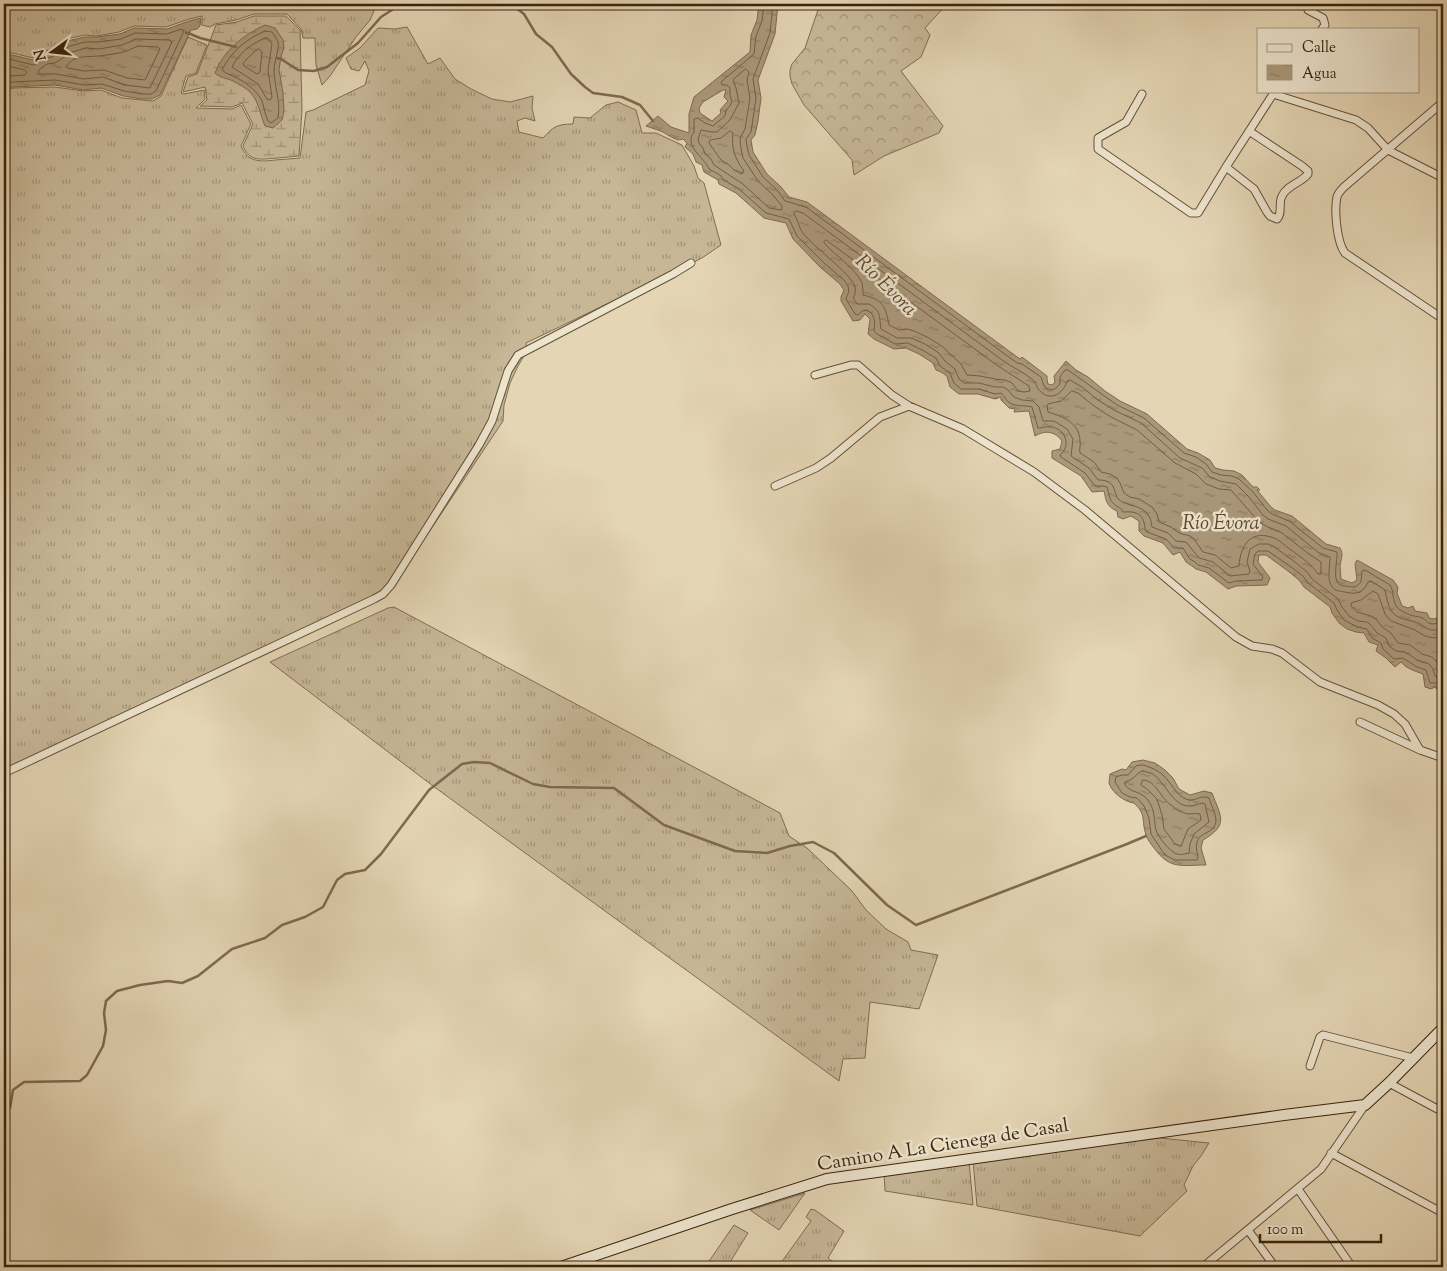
<svg xmlns="http://www.w3.org/2000/svg" width="1447" height="1271" viewBox="0 0 1447 1271" font-family="'Sorts Mill Goudy',serif">
<style>
.grass{fill:url(#grass-tufts);stroke:#816d52}
.forest{fill:url(#forest-crowns);stroke:#816d52}
.wetland{fill:url(#wetland-marsh);stroke:#816d52}
.water{fill:url(#water-ripples);stroke:#7e694f;fill-rule:evenodd}
.lines{fill:none;stroke-linecap:round;stroke-linejoin:round}
.shore{stroke:#735e44;stroke-width:1}
.stream{stroke:#7e694f;stroke-width:2.5}
.street-casing{stroke:#655036;stroke-width:9}
.secondary-casing{stroke:#3b230c;stroke-width:12}
.street{stroke:#ede4ce;stroke-width:7}
.secondary{stroke:#ede4ce;stroke-width:10}
.labels{text-anchor:middle;dominant-baseline:central;stroke-width:5;stroke-linejoin:round;paint-order:stroke}
.street-label{font-size:19px;fill:#3b230c;stroke:#ede4ce}
.water-label{font-size:20px;font-style:italic;fill:#5d462d;stroke:#ede4ce}
</style>
<defs>
<pattern id="grass-tufts" width="24" height="20" patternUnits="userSpaceOnUse" patternTransform="scale(1.25)"><rect width="24" height="20" fill="#c7b797"/><path d="M3 7l-1-3M5 7V3M7 7l1-3M15 17l-1-3M17 17v-4M19 17l1-3" fill="none" stroke="#a3947a"/></pattern>
<pattern id="forest-crowns" width="20" height="18" patternUnits="userSpaceOnUse" patternTransform="scale(1.25)"><rect width="20" height="18" fill="#c7b797"/><path d="M2 6a3 3 0 1 1 6 0M12 15a3 3 0 1 1 6 0" fill="none" stroke="#a3947a"/></pattern>
<pattern id="wetland-marsh" width="20" height="14" patternUnits="userSpaceOnUse" patternTransform="scale(1.25)"><rect width="20" height="14" fill="#c7b797"/><path d="M1 5h8M5 5V1M11 12h8M15 12V8" fill="none" stroke="#a3947a"/></pattern>
<pattern id="water-ripples" width="26" height="14" patternUnits="userSpaceOnUse" patternTransform="scale(1.25)"><rect width="26" height="14" fill="#ab987b"/><path d="M2 4q2-2 4 0t4 0M15 11q2-2 4 0t4 0" fill="none" stroke="#8c7c63"/></pattern>
</defs>
<rect width="100%" height="100%" fill="#e4d5b4"/>
<filter id="stains"><feTurbulence type="fractalNoise" baseFrequency=".004" numOctaves="4"/><feColorMatrix values="0 0 0 0 .2 0 0 0 0 .09 0 0 0 0 .02 0 0 0 .5 -.17"/></filter>
<radialGradient id="worn" r=".72"><stop offset=".6" stop-color="#630" stop-opacity="0"/><stop offset="1" stop-color="#630" stop-opacity=".3"/></radialGradient>
<path class="grass" d="M4 4H377L370 20 356 37 330 76 322 85 316 65 315 38H303L301 29 287 14H254L236 20 215 24 210 27 202 25V16L189 19 166 27 134 26 119 32 97 36 85 35 66 39 50 51 45 50 33 58 4 51Z
M407 27 428 64 440 58 455 79 471 89 492 99 510 102 533 96 532 108 535 121 525 118 517 121 519 132 543 138C553 127 557 124 573 124L574 117 590 118 606 105 618 102 636 110 642 133H656L682 145 694 166 698 178 704 183 721 245 702 258 526 343 527 351 518 366 510 383 504 405 503 421 393 586 380 594 4 771V91L13 88 55 87 83 91 101 90 122 98 142 100 153 101 161 96 188 37 207 45 196 73 186 76 181 93 184 94 204 90 205 99 196 108 232 109 241 105 251 124 241 146C248 162 259 162 275 160 283 159 292 159 300 158L306 112 313 110 365 85 369 71 365 61 359 71 351 69 346 58 360 48 378 28 395 29Z
M394 607 780 813 789 836 807 848 852 891 866 910 886 929 908 942 911 950 938 955 919 1009 870 1002 865 1058 843 1059 839 1081 433 786 270 662 388 608Z
M1160 1138 1209 1143 1201 1156 1193 1166 1184 1185 1187 1191 1140 1236 977 1206 973 1160Z
M969 1161 973 1205 885 1191 884 1172Z
M805 1193 779 1230 750 1210Z
M811 1209 815 1210 844 1231 828 1258 839 1267H778L811 1221 806 1217Z
M734 1225 748 1233 727 1267H705Z"/>
<path class="forest" d="M820 4H947L925 28 930 35 921 57 901 71 943 126 939 133 884 156 854 175 852 160 804 105 792 84 790 76V70L792 64 805 48Z"/>
<path class="wetland" d="M254 16H286L300 30 302 110 299 156C292 157 285 157 278 158 262 159 250 163 243 146L253 124 242 103 232 107 200 106 207 100 205 87 183 92 188 77 197 74 216 25 237 22Z"/>
<path class="water" d="M759 4H778L775 34 758 80 761 98 758 121 755 135 751 140 753 152 767 174 781 187 789 197 807 202 1009 351 1020 359 1022 357 1047 376V379L1048 384 1052 385 1055 382 1054 376 1066 361 1076 370 1088 377 1105 391 1120 401 1147 414 1187 449 1198 453 1210 460 1215 468 1223 470 1234 471 1242 475 1253 487H1257L1260 490H1257L1271 507 1275 510 1292 516 1326 544 1340 548C1344 555 1341 558 1340 566 1340 570 1341 575 1341 579L1352 583 1357 580 1355 564 1357 560 1393 580 1398 587 1397 593 1402 606 1408 608 1413 606 1415 611 1427 613 1429 618 1434 619 1443 616V705L1439 702 1440 693 1435 687 1431 689 1425 687 1423 674C1415 671 1407 669 1401 662L1395 667 1386 658 1376 651 1378 645 1369 642 1364 633 1356 632 1347 629 1339 623 1332 613 1330 607 1304 587 1299 580 1288 571 1266 555H1259L1258 562 1270 578 1267 585 1236 586 1228 589 1206 572 1196 569 1192 566 1186 562 1180 552 1173 555 1163 543 1144 536 1139 531V521L1131 516 1123 519 1118 517 1117 511C1107 507 1106 501 1104 491L1092 492 1081 476 1052 458V451L1060 449 1062 441C1055 431 1045 430 1035 436L1029 411 1014 412 1015 409 1009 408 1001 400V397L995 399 978 394H959L950 387 947 376 941 372 936 370 933 363 919 354 906 348 894 349 874 339 868 334 870 319 865 314 860 320 853 321 841 301V297L844 290 840 284 820 267 793 239 786 223 764 218 736 193 719 184 718 180 704 172 702 165 696 162 693 154 685 147 687 143 683 139 678 140C672 138 668 135 663 132 658 130 652 128 646 126L658 116 671 127 689 133V114L694 97 750 52 751 35 757 20ZM723 90H726L724 97 728 101 720 110 721 113 712 121 700 113 699 108 703 102Z
M201 18 200 26 197 29 191 30 160 95 152 99H142L123 96 101 88 83 90 55 85 12 87 4 90V53L33 60 46 52 50 53 67 41 85 37H97L120 34 134 28 167 29 189 21Z
M265 25 275 28 283 40 284 48 281 56 279 70 283 93 284 111 282 120 273 128 265 126C260 115 259 101 250 92 246 88 239 84 233 81 227 78 220 78 215 73 224 50 243 35 265 25Z
M1143 760 1155 763 1165 770 1173 778 1179 789 1190 795 1204 791 1212 793C1221 817 1229 825 1203 840L1201 848 1206 865C1181 865 1170 870 1154 848 1151 844 1147 839 1146 835 1141 820 1147 815 1134 803 1125 802 1112 793 1109 783 1109 780 1110 777 1110 774L1122 769 1126 770 1132 762Z"/>
<g class="lines">
<path class="shore" d="M764 4 762 21 756 36 754 54 721 82 722 85H727L730 88V96L732 101 730 106 726 110 725 116 713 126 705 123 698 118 694 119C694 123 694 128 694 132 693 134 691 136 691 139 690 150 705 159 709 169L720 175 724 180 739 189 766 213 789 219 797 236 824 263 844 280 848 286 849 291 846 299 855 314 858 315 862 311 866 310C876 314 875 322 874 331L877 334 895 344 908 343 922 350 936 358 940 366 950 373 954 383 961 389H979L995 394 1001 393C1005 396 1006 401 1010 403 1018 407 1024 405 1032 407L1038 428C1042 428 1046 426 1051 427 1065 428 1072 446 1060 455L1061 457 1085 473 1095 486H1103L1107 487C1109 492 1109 500 1114 504 1118 508 1121 507 1123 512 1137 511 1144 514 1145 529L1147 532 1166 539 1174 548H1183L1190 559 1195 562 1198 565 1209 568 1229 583 1236 581 1262 580 1263 577 1253 564 1255 554 1258 551H1268L1291 567 1303 576 1308 583 1334 603 1337 610 1344 620 1357 627 1367 629 1372 638 1381 643 1383 649 1394 659 1403 658 1417 667 1426 670 1430 683H1438L1443 689
M773 4 770 33 753 79 756 98 751 132 746 139 747 146 749 155 763 177 777 190 785 201 806 207 1006 355 1017 363 1022 364 1041 377 1044 386 1046 388 1052 390 1056 388 1060 384V377L1065 370H1068L1117 405 1144 418 1184 453 1196 457 1206 464 1212 472 1221 475 1232 476 1239 479 1253 492 1267 510 1272 514 1289 521 1323 548 1337 552C1338 560 1332 579 1339 584 1342 586 1343 586 1347 586 1354 588 1356 587 1361 582L1362 571 1365 570 1390 585C1394 591 1392 600 1397 607 1399 611 1410 615 1414 616 1416 617 1419 616 1422 618 1426 619 1426 623 1432 624 1436 624 1439 623 1443 621
M265 31 272 32C274 35 277 39 278 42 280 47 274 62 274 70 274 86 281 101 278 118L271 123 268 121C265 114 264 108 262 101 257 91 249 85 239 79 234 76 226 74 222 70 231 52 246 39 265 31Z
M265 38H268L272 44 268 70 272 97 270 100 267 99 258 84 232 67C239 53 251 44 265 38Z
M137 39 169 40 172 42 150 88 125 85 103 77 84 79 56 74H40L38 73 39 70 47 64 55 63 72 52 86 48 99 49 122 45Z
M138 46 158 47 160 49 145 80 127 78 104 70 84 71 68 68 66 67C73 55 87 57 99 56 107 55 115 54 123 52 128 51 133 48 138 46Z
M259 49 262 52 260 72 257 74 244 66 243 63 254 52Z
M4 58 34 65 46 58 52 57 70 46 85 42H98L121 39 135 33 167 34 181 29 184 31 156 91 151 94H142L124 91 102 84 84 85 55 80 12 82 4 85
M4 65 25 70 27 72 25 75 11 76 4 78
M746 69 749 72 747 80 750 98 745 129 740 138 741 149 743 158 758 181 772 194 782 206V209L781 210 769 208 743 184 714 165 711 159 705 154 703 148 699 143 698 139 701 130 711 132H717L730 120 739 103 736 88 733 80Z
M730 131 733 133C731 148 735 159 744 171L742 174 734 170 729 165 721 160 709 143 710 140 721 138Z
M826 240 998 366 1029 386 1030 391 1024 392 1018 391 1012 383 1005 380 995 379 980 376 967 375 961 364 943 347 929 338 914 331 907 329 899 330 889 325C885 306 884 300 863 295 863 291 863 287 862 283 856 269 835 255 825 244L824 242Z
M1072 391 1078 393 1094 406 1111 417 1137 430 1175 463 1196 474 1206 484 1219 489 1231 490 1259 522 1268 527 1282 533 1309 554 1321 562V574H1318C1311 564 1301 557 1291 550 1285 546 1279 539 1271 537 1249 530 1240 548 1239 566L1231 568 1215 555 1203 552 1194 539 1190 536 1179 533 1171 527 1159 522 1157 514 1152 507 1139 499 1130 497 1124 493 1120 483 1117 478 1110 474 1101 472 1094 462 1080 453C1079 449 1081 445 1080 441 1080 423 1062 416 1048 412L1047 406 1048 404 1061 401Z
M1443 628C1439 629 1436 631 1432 630 1425 629 1423 625 1418 623 1410 620 1397 619 1392 612 1388 606 1386 596 1385 590L1371 581 1368 582C1363 593 1357 595 1345 592 1339 591 1334 591 1331 585 1327 578 1330 564 1330 557L1319 553 1286 526 1268 519 1263 515 1249 497 1236 484 1220 481 1210 477 1202 468 1180 458 1141 423 1114 410 1098 400 1082 387 1070 380 1067 381C1064 392 1052 402 1041 392 1036 388 1037 383 1032 379 1023 372 1012 367 1002 360L803 213 796 211 794 212V214C798 220 799 227 802 232 813 247 851 273 855 287 856 291 855 295 853 298L857 304H869C882 311 879 318 881 329L897 338H911L925 344 939 353 945 361 955 369 959 379 964 383H979L995 387H1003L1008 390 1014 397 1022 400 1033 401 1039 407 1043 421H1054L1067 429 1073 439 1071 456 1089 468 1098 480C1107 480 1113 482 1115 492 1116 494 1117 498 1118 499 1127 507 1142 504 1149 516 1151 519 1151 523 1152 527L1168 533 1176 541 1186 542 1199 558 1213 562 1230 576 1249 574 1250 571 1247 562 1250 549 1259 544H1268L1273 546 1295 562 1307 572 1312 579 1338 599 1342 607 1349 616 1358 621 1367 622 1371 625 1377 633 1386 638 1389 646 1396 651 1405 652 1419 661 1429 664 1433 669 1435 676 1443 679
M1443 636 1434 638 1425 636 1415 630 1391 621 1385 614 1378 594 1373 591 1361 600 1351 603V606L1357 612 1371 616 1376 619 1382 627 1391 633 1398 643 1410 645 1422 654 1432 657 1436 661 1443 671
M1143 765C1154 768 1163 773 1169 782 1175 789 1177 795 1186 799 1194 803 1201 794 1209 798 1211 805 1216 814 1216 821 1214 838 1190 828 1198 857L1197 860H1175L1165 855 1151 834 1149 818 1144 806 1137 798 1130 797 1122 793 1115 782 1116 777 1122 775H1128L1136 766Z
M1143 771C1144 771 1150 773 1151 773 1165 780 1172 807 1190 806 1194 806 1198 804 1202 803L1205 804 1209 822 1194 834 1190 844 1189 853C1185 854 1180 855 1177 854 1170 852 1158 837 1156 830 1154 821 1155 812 1150 803 1142 790 1132 794 1125 785V782C1135 780 1136 772 1143 771Z
M1143 780C1156 780 1161 799 1171 805 1176 809 1182 813 1188 814 1193 814 1196 813 1200 814L1201 820 1188 829 1181 846 1175 844 1164 829 1162 815 1157 799 1147 789 1141 785Z"/>
<path class="stream" d="M511 4 524 14 536 34 552 47 571 74 585 87 593 93 622 97 640 105 653 121
M186 33H188L200 38 236 47
M277 58 281 59 298 70 314 71 327 67 358 43 381 17 401 4
M4 1113 10 1108 13 1090 24 1082 80 1081 87 1075 103 1046 106 1030 104 1013 106 1001 117 991 140 985 168 981 182 983 198 976 232 949 265 938 282 925 305 917 323 907 337 880 345 874 365 870 381 854 429 790 462 764 474 762 490 763 533 784 550 787 614 788 664 825 735 851 767 853 790 846 813 842 834 853 887 905 916 925 1127 844 1146 836"/>
<defs>
<path id="street" d="M1307 4 1308 10 1323 18 1325 25 1322 29
M1142 94 1126 122 1098 138V149L1191 213H1198L1226 167 1275 91
M1273 94 1356 120 1368 128 1388 150 1443 178
M1443 102 1344 187C1341 190 1338 193 1337 197 1334 211 1337 243 1345 253L1443 319
M1226 167 1254 189 1267 212 1270 216 1277 219C1283 213 1278 203 1282 196 1287 185 1301 183 1308 174V171L1302 166 1249 131
M815 375 851 365H858L892 395 909 406 963 429 1034 472 1085 510 1236 637 1252 646 1272 649 1282 653 1320 682 1378 705 1394 714 1405 724 1420 750
M775 486 816 468 831 458 880 417 909 406
M1360 722 1420 750 1443 758
M4 773 374 599 383 594 391 585 479 445 492 421 508 371 518 355 673 274 691 263
M1310 1066 1320 1037 1323 1035 1413 1058
M1389 1083 1443 1112
M1331 1153 1443 1213
M1298 1189 1352 1267
M1248 1230 1275 1267
M1203 1267 1321 1169 1365 1105"/>
<path id="secondary" d="M561 1267 732 1209 827 1179 1284 1115 1365 1105 1389 1083 1443 1028"/>
</defs>
<use href="#street" class="street-casing"/>
<use href="#secondary" class="secondary-casing"/>
<use href="#street" class="street"/>
<use href="#secondary" class="secondary"/>
</g>
<g class="labels">
<g class="street-label">
<text transform="translate(943 1146) rotate(-9)">Camino A La Cienega de Casal</text>
</g>
<g class="water-label">
<text transform="translate(885 286) rotate(45)">Río Évora</text>
<text x="1221" y="524">Río Évora</text>
</g>
</g>
<rect width="1447" height="1271" fill="none" stroke="#e4d5b4" stroke-width="20"/>
<rect x="5" y="5" width="1437" height="1261" fill="none" stroke="#3b230c" stroke-width="2.5"/>
<rect x="10" y="10" width="1427" height="1251" fill="none" stroke="#3b230c"/>
<rect x="1257" y="28" width="162" height="65" fill="#ede4ce" stroke="#a69780"/>
<rect x="1267" y="44" width="25" height="8" fill="#ede4ce" stroke="#a69780"/>
<text x="1302" y="52" font-size="15" fill="#3b230c">Calle</text>
<rect x="1267" y="65" width="25" height="15" fill="url(#water-ripples)" stroke="#a69780"/>
<text x="1302" y="78" font-size="15" fill="#3b230c">Agua</text>
<g transform="translate(52 52) rotate(255)" stroke="#ede4ce" stroke-width="4" paint-order="stroke">
<path d="M0-4L9 19L0 12L-9 19Z" fill="#3b230c"/>
<text y="-8" font-size="14" font-weight="bold" text-anchor="middle" fill="#3b230c">N</text>
</g>
<path d="M1260 1234v8h121v-8" fill="none" stroke="#3b230c" stroke-width="2.5"/>
<text x="1267" y="1234" font-size="15" fill="#3b230c" stroke="#ede4ce" stroke-width="4" paint-order="stroke">100 m</text>
<rect width="100%" height="100%" filter="url(#stains)"/>
<rect width="100%" height="100%" fill="url(#worn)"/>
</svg>
